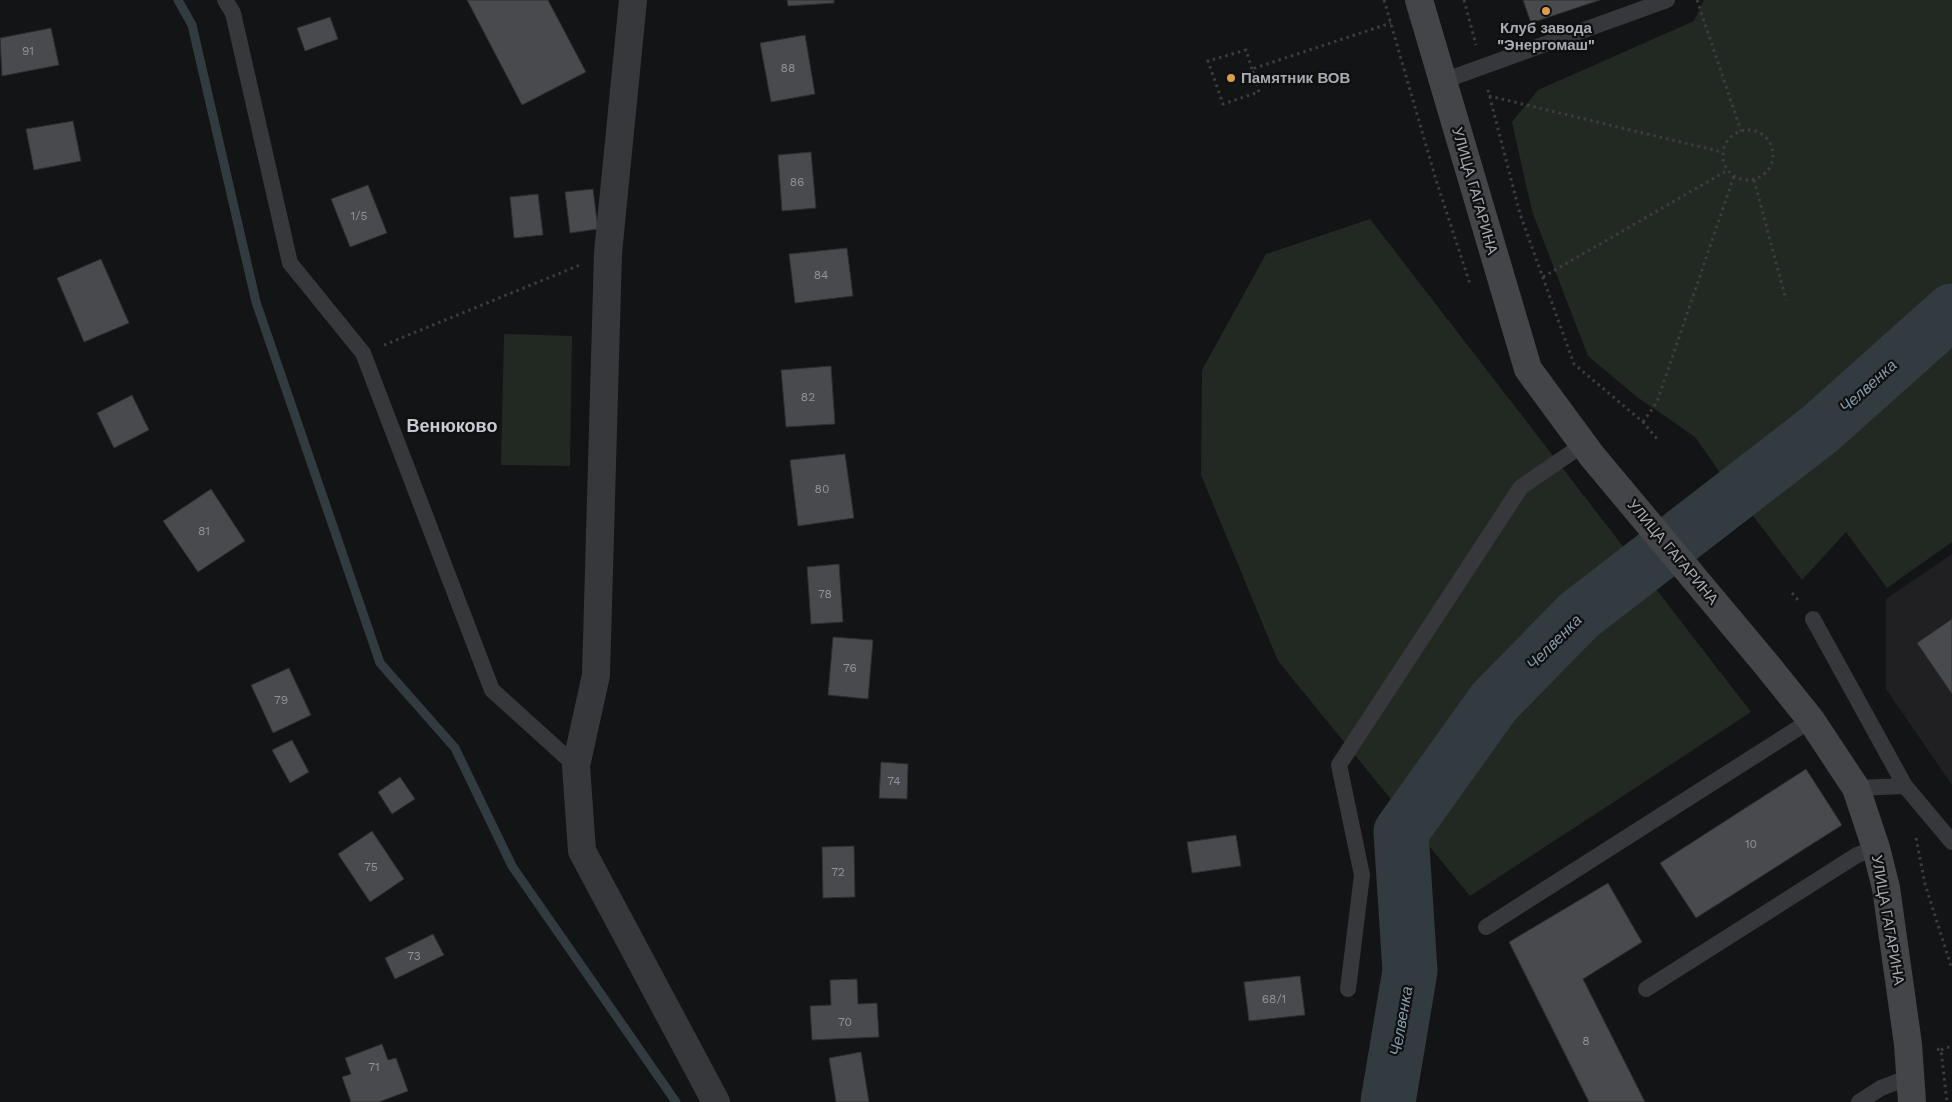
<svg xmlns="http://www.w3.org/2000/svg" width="1952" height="1102" viewBox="0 0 1952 1102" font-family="'Work Sans',sans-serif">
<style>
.built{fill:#202022}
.green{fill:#222923}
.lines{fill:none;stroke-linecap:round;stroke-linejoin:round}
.stream{stroke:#323b40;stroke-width:9}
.river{stroke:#323b40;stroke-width:55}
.building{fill:#484a4d;stroke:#2e2e31}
.path{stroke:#3b3d40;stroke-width:3;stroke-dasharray:2.5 4;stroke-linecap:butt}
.lane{stroke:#37383b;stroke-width:16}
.street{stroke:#37383b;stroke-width:28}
.secondary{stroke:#434549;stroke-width:28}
.poi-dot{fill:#d99f47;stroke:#0f0f10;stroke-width:2}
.labels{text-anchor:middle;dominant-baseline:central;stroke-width:4.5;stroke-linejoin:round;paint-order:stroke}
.number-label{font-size:12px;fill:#8f949a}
.poi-label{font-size:15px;font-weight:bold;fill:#a7acb3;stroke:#0f0f10}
.street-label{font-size:15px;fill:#a7acb3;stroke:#0f0f10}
.water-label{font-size:16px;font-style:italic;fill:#829aaa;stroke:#0f0f10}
.quarter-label{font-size:18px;font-weight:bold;fill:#c7cad0;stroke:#0f0f10}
</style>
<rect width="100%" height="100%" fill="#131415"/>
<path class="built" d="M1952 554V785L1886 689V599Z"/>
<path class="green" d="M1704 0H1952V542L1887 588 1846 532 1802 580 1724 478 1695 437 1637 397 1588 356 1532 211 1512 122 1538 90 1694 21Z
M1370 219 1751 712 1470 896 1278 661 1201 475 1202 370 1266 254Z
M504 334 572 336 570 466 501 465Z"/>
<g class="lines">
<path class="stream" d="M178 0 192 25 256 302 380 663 455 748 512 866 676 1102"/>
<path class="river" d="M1388 1102 1410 971 1401 832 1494 702 1578 616 1820 429 1952 311"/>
</g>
<path class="building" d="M467 0H548L586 72 522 105Z
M787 0H834V3L788 6Z
M1523 0H1600L1531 23Z
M330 17 338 39 305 51 297 28Z
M51 28 59 65 2 76 0 38Z
M805 35 815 94 771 102 760 43Z
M73 121 81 161 34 170 26 129Z
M811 152 816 208 782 211 778 155Z
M368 185 387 233 350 247 331 199Z
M593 189 598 229 570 233 565 192Z
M538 194 543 235 514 238 510 197Z
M847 248 853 296 795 303 789 254Z
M101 259 129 323 84 342 57 278Z
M831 366 835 424 786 427 781 370Z
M132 395 149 430 114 448 97 413Z
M845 454 854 518 798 526 790 460Z
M211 489 245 541 198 572 163 521Z
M839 564 843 622 811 624 807 567Z
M1952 619V694L1917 643Z
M833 637 873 640 868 699 828 695Z
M289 668 311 715 273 733 251 685Z
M292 740 309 772 290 783 272 750Z
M881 762 908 764 907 799 879 798Z
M1806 769 1842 825 1696 918 1660 863Z
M400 777 415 799 392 814 378 792Z
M372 831 404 879 370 902 338 854Z
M1236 835 1241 866 1192 873 1187 842Z
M854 846 855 897 823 898 822 847Z
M1608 883 1642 942 1583 979 1645 1102H1589L1509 942Z
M433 934 444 955 395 979 385 958Z
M1300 976 1305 1015 1249 1021 1244 982Z
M857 979 858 1004 877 1003 879 1037 812 1040 810 1006 831 1005 830 980Z
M382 1044 388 1060 396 1058 408 1091 379 1102H351L342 1077 351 1074 345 1058Z
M861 1052 869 1102H836L829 1058Z"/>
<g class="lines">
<path class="path" d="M1384 0 1437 183 1470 284
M1464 0 1476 45
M1697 0 1741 131
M1252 69 1246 50 1208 61 1223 104 1259 92 1252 69 1391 23
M1488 90 1520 214 1574 364 1643 422 1657 439
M1489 96 1722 152
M1723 155a25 25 0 1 1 50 0a25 25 0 1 1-50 0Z
M1754 180 1786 300
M1543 277 1728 170
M384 345 580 265
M1643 422 1657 402 1734 176
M1792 593 1798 600
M1916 838 1925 884 1952 969
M1937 1049 1941 1050 1947 1102
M1941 1050 1952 1046"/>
<path class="lane" d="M225 0 233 13 290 263 363 353 492 690 576 766
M1443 81 1667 0
M1813 619 1905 786
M1856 788 1905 786 1952 842
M1486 927 1811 720
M1348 989 1362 875 1339 765 1521 487 1584 444
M1646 989 1857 855 1876 848
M1859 1102 1881 1088 1910 1077"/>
<path class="street" d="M633 0 608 253 596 675 576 766 582 851 716 1102"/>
<path class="secondary" d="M1419 0 1528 369 1592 456 1766 664 1811 720 1856 788 1876 848 1886 888 1908 1044 1912 1102"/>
</g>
<g class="poi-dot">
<circle cx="1546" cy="11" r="5"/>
<circle cx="1231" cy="78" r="5"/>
</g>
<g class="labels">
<g class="number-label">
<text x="28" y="51">91</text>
<text x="788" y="68">88</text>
<text x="797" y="182">86</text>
<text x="359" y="216">1/5</text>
<text x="821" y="275">84</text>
<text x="808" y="397">82</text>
<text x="822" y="489">80</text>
<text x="204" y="531">81</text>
<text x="825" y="594">78</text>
<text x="850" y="668">76</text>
<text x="281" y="700">79</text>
<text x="894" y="781">74</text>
<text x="1751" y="844">10</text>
<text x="371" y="867">75</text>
<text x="838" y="872">72</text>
<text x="414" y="956">73</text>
<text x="1274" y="999">68/1</text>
<text x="845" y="1022">70</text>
<text x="1586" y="1041">8</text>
<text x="374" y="1067">71</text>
</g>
<g class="poi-label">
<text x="1546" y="28">Клуб завода<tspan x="1546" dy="17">"Энергомаш"</tspan></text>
<text x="1241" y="78" text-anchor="start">Памятник ВОВ</text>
</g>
<g class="street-label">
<text transform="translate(1475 191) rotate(74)">УЛИЦА ГАГАРИНА</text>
<text transform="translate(1673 552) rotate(50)">УЛИЦА ГАГАРИНА</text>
<text transform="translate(1888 920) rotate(80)">УЛИЦА ГАГАРИНА</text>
</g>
<g class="water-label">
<text transform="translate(1868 386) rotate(-42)">Челвенка</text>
<text transform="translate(1554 642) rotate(-45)">Челвенка</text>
<text transform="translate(1401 1021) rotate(-80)">Челвенка</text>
</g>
<g class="quarter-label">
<text x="452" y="425">Венюково</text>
</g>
</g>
</svg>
